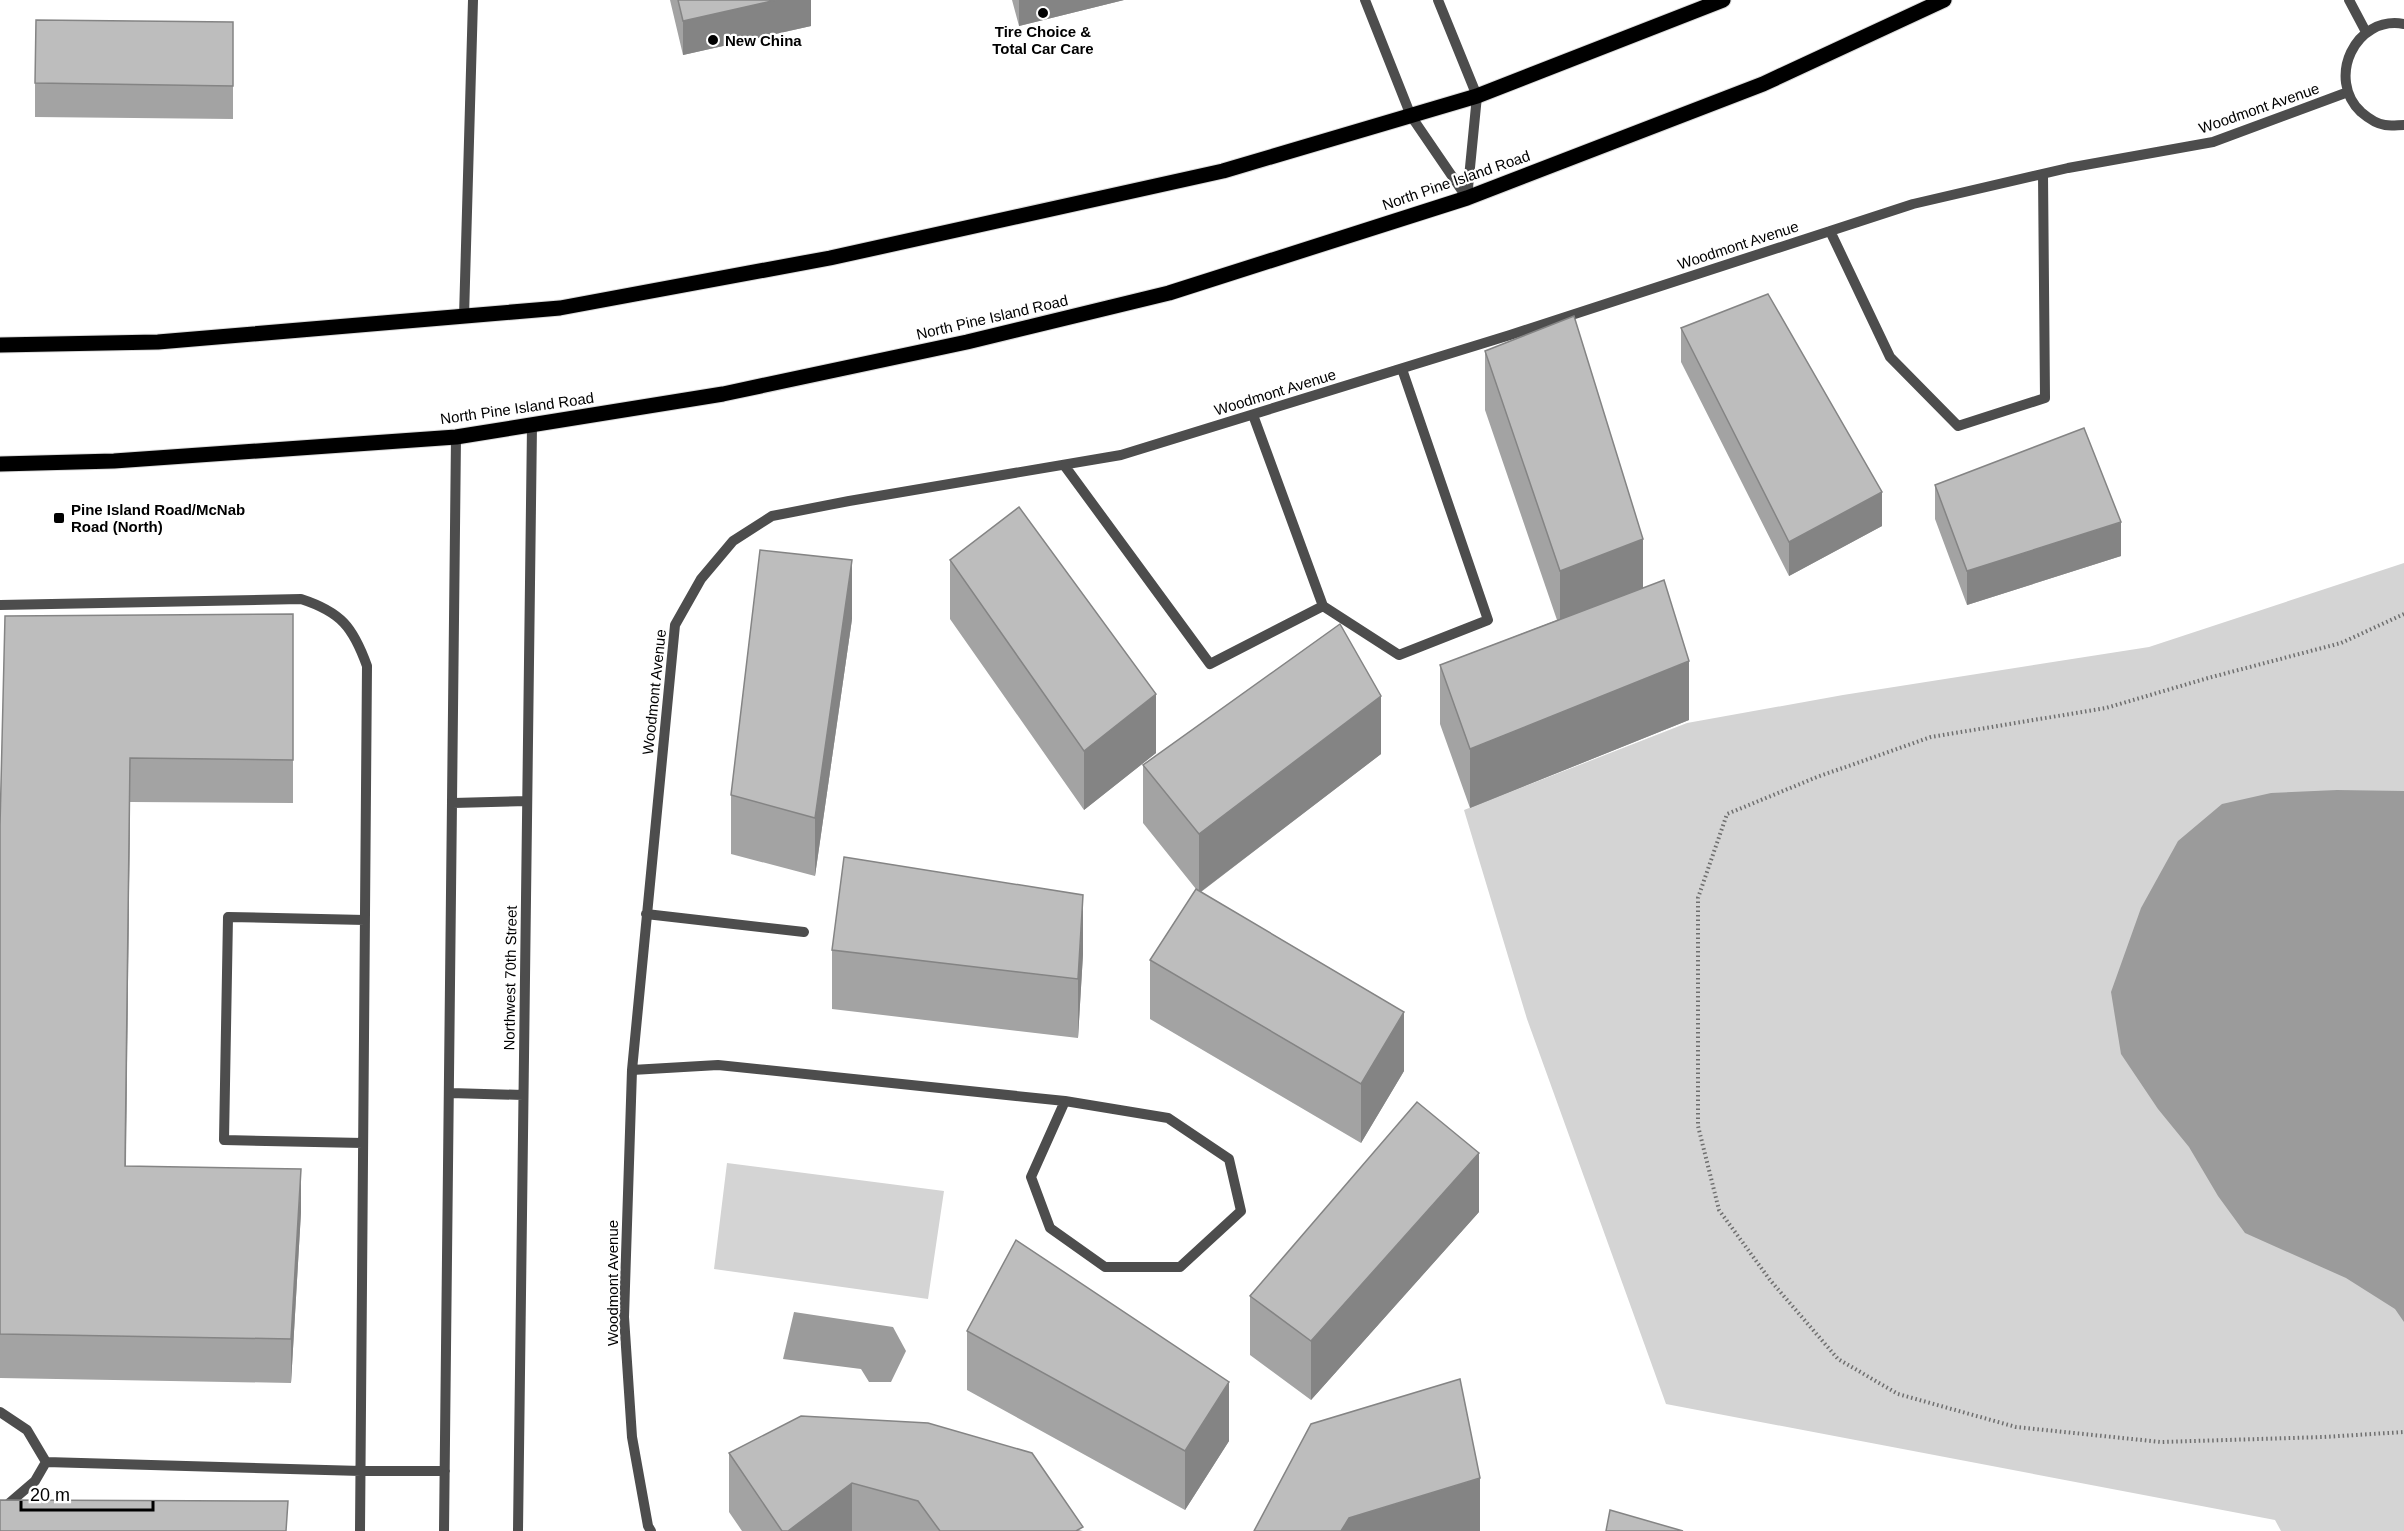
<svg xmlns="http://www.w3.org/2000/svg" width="2404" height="1531" viewBox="0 0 2404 1531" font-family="Helvetica,sans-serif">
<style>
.green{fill:#d4d4d4}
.water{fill:#9b9b9b}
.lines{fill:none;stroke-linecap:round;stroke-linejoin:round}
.major-casing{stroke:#dbdbdb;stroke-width:17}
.path{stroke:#6f6f6f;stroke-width:4;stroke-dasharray:1.5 3;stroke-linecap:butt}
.minor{stroke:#4d4d4d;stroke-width:10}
.major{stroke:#000;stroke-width:15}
.wall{fill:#a3a3a3}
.shaded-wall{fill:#848484}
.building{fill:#bdbdbd;stroke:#848484;stroke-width:1.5}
.poi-dot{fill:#000;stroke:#fff;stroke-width:2}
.labels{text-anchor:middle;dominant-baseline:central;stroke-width:4.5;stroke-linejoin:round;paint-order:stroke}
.poi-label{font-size:15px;font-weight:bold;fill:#000;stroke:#fff;text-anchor:start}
.street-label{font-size:15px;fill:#000;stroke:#fff}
</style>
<rect width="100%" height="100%" fill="#fff"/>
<path class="green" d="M2404 563V1531H2281L2275 1520 1666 1404 1527 1019 1464 810 1687 723 1843 695 2149 647Z
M727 1163 944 1191 928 1299 714 1269Z"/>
<path class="water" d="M2337 790 2404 791V1322L2395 1309 2346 1278 2245 1233 2218 1196 2189 1147 2158 1109 2121 1054 2111 992 2141 908 2178 841 2222 804 2271 793Z
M794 1312 893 1327 906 1351 891 1382H869L861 1369 783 1359Z"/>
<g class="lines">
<defs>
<path id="major" d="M0 345 158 342 560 308 830 258 1223 171 1477 96 1723 0
M0 464 114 461 456 437 723 394 967 342 1169 293 1467 198 1763 84 1944 0"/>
</defs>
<use href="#major" class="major-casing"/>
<path class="path" d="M2404 614 2341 643 2208 678 2106 708 1931 737 1817 777 1727 814 1698 898V1126L1719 1210 1770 1280 1838 1359 1898 1394 2016 1427 2161 1442 2324 1437 2404 1432"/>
<path class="minor" d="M1365 0 1411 116 1467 198
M1438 0 1477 96 1467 198
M2349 0 2366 32
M2404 24C2355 15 2326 79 2361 112 2368 118 2377 124 2385 125 2391 126 2398 125 2404 125
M1830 231 1890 357 1958 426 2045 398 2043 174
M464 317 473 0
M1064 465 1210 664 1323 606 1253 415
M0 605 301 599C341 612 353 627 367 666L360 1531
M1323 606 1399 655 1488 620 1402 369
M453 803 527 801
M646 914 804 932
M632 1070 718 1065 1065 1101 1168 1118 1229 1159 1241 1211 1180 1267H1105L1050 1228 1031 1177 1065 1101
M450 1093 523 1095
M363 1143 224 1140 228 917 365 920
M0 1412 27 1430 46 1462
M46 1462 361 1471H445
M0 1511 35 1481 46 1462
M444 1531 456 437
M518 1531 532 425
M651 1531 648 1526 632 1437 624 1317 632 1070 675 625 701 579 733 541 772 516 849 501 1121 455 1510 335 1913 204 2068 168 2213 142 2348 92"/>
<use href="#major" class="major"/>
</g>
<path class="wall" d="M670 0H811V26L683 55Z
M1012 0H1124L1019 26Z
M233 22V119L35 117V83Z
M1681 328 1882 526 1789 576 1681 362Z
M1485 351 1643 588 1689 720 1470 808 1440 724V665L1557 620 1485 410Z
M1935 485 2121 556 1967 605 1935 519Z
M950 560 1156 753 1084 810 950 619Z
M293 614V803L130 802 126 1166 301 1212 291 1383 0 1378V826Z
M852 619 815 876 731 854V795Z
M1381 754 1201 892 1404 1071 1361 1143 1150 1019V960L1196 889 1143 823V765Z
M832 950 1083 954 1078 1038 832 1009Z
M1479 1212 1311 1400 1250 1355V1296Z
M967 1331 1229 1441 1185 1510 967 1390Z
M729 1453 1083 1531H742L729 1512Z"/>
<path class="shaded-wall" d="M776 0H811V26L683 55V21Z
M1019 0H1124L1019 26Z
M1882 492V526L1789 576V542Z
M2121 522V556L1967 605V571Z
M1643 539V598L1560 630V571Z
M852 560V619L815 876V818Z
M1689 661V720L1470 808V749Z
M1156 694V753L1084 810V751Z
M1381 696V754L1199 893V834Z
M130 758V802L125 1209V1166Z
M1083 895V954L1078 1038V979Z
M1404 1012V1071L1361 1143V1084Z
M1479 1153V1212L1311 1400V1341Z
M301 1169V1212L291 1383V1339Z
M1229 1382V1441L1185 1510V1451Z
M1480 1478V1531H1341L1349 1518Z
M852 1483V1531H788Z"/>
<path class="building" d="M678 0H776L683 21Z
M36 20 233 22V86L35 83Z
M1768 294 1882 492 1789 542 1681 328Z
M1574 316 1643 539 1560 571 1485 351Z
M2084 428 2121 522 1967 571 1935 485Z
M1019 507 1156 694 1084 751 950 560Z
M760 550 852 560 815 818 731 795Z
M1664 580 1689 661 1470 749 1440 665Z
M293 614V760L130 758 125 1166 301 1169 291 1339 0 1334V826L5 616Z
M1340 624 1381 696 1199 834 1143 765Z
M844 857 1083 895 1078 979 832 950Z
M1196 889 1404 1012 1361 1084 1150 960Z
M1417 1102 1479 1153 1311 1341 1250 1296Z
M1016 1240 1229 1382 1185 1451 967 1331Z
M1460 1379 1480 1478 1349 1518 1341 1531H1254L1311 1424Z
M801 1416 928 1423 1032 1453 1083 1527 1076 1531H940L918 1501 852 1483 788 1531H782L729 1453Z
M0 1500 288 1501 286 1531H0Z
M1610 1510 1683 1531H1606Z"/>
<g class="poi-dot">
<circle cx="1043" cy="13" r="6"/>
<circle cx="713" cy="40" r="6"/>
<rect x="53" y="512" width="12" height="12" rx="3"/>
</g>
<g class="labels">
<g class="poi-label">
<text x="1043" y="31" text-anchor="middle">Tire Choice &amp;<tspan x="1043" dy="17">Total Car Care</tspan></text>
<text x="725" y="40">New China</text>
<text x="71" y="509">Pine Island Road/McNab<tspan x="71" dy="17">Road (North)</tspan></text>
</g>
<g class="street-label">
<text transform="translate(2259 108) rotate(-19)">Woodmont Avenue</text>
<text transform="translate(1456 180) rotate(-19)">North Pine Island Road</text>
<text transform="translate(1738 245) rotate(-18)">Woodmont Avenue</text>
<text transform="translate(992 317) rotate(-13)">North Pine Island Road</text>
<text transform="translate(1275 392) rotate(-17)">Woodmont Avenue</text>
<text transform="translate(517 408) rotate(-8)">North Pine Island Road</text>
<text transform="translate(654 692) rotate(-84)">Woodmont Avenue</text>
<text transform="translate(510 978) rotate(-89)">Northwest 70th Street</text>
<text transform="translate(612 1283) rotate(-90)">Woodmont Avenue</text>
</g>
</g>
<path d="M21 1501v9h132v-9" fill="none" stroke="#000000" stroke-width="3"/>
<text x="30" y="1501" font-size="18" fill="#000000" stroke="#ffffff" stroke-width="4.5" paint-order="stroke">20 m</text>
</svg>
